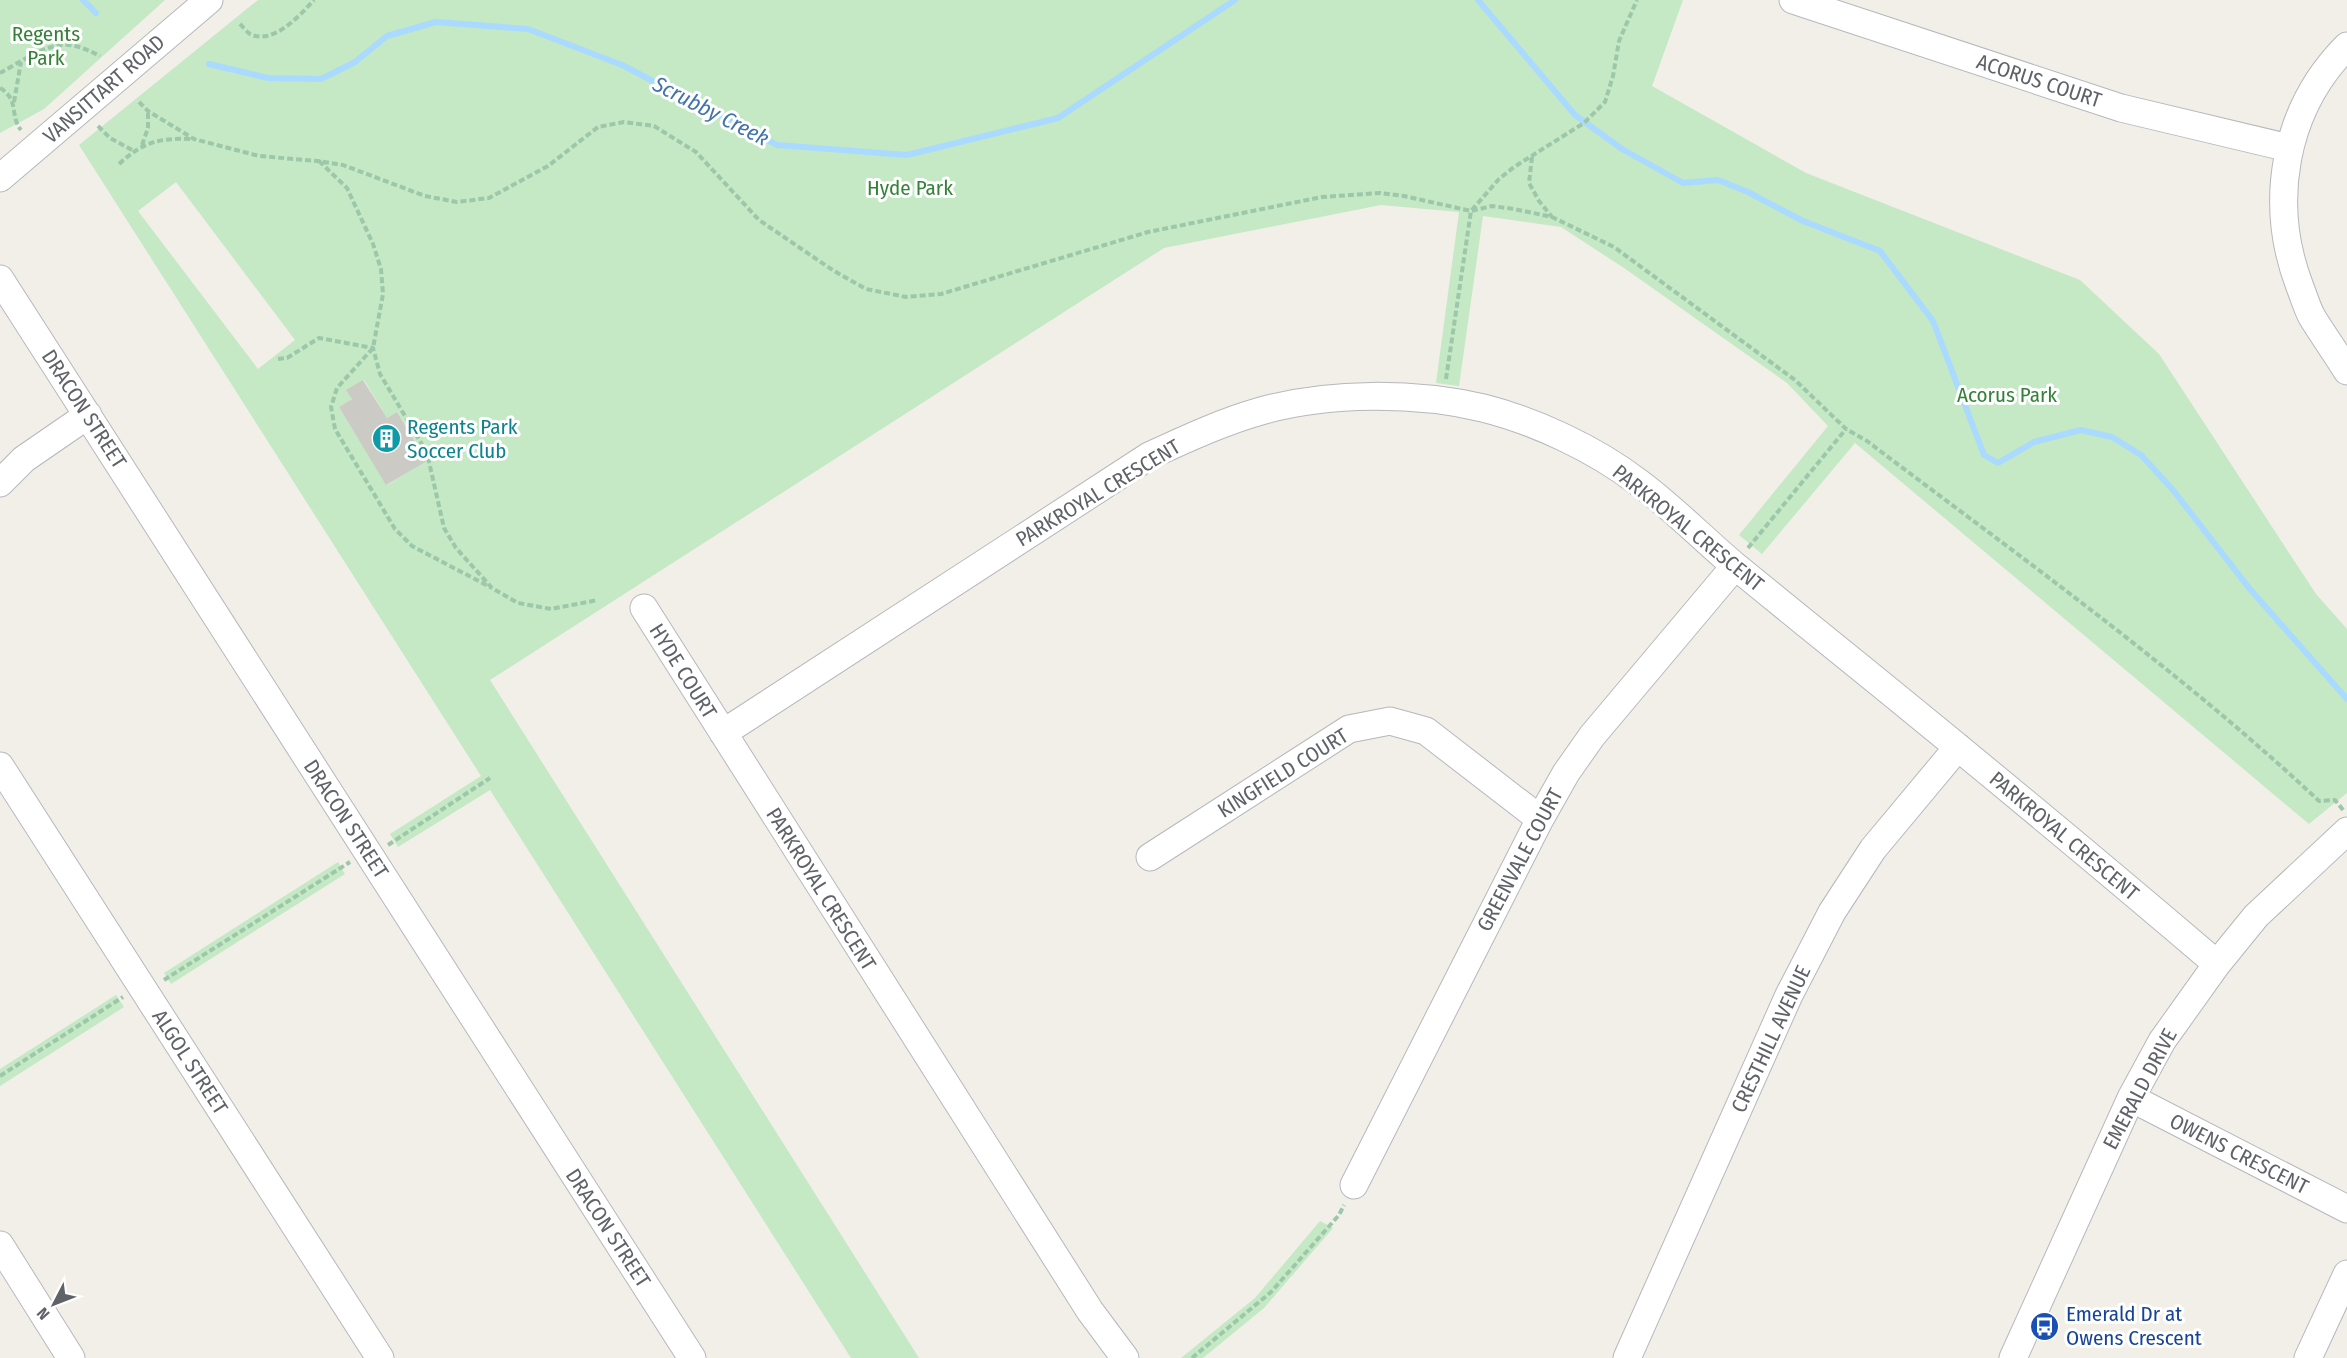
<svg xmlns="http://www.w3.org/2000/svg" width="2347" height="1358" viewBox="0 0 2347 1358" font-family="'Fira Sans Condensed',sans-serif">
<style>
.green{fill:#c5e8c5;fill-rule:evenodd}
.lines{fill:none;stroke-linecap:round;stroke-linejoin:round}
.stream{stroke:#aadaff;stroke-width:6}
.building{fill:#cccac5}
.minor-casing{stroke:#b5b8bc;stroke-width:29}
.path{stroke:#9cc7a9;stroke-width:4;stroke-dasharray:6 3;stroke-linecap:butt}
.minor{stroke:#fff;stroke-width:27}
.labels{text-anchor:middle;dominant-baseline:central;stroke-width:6;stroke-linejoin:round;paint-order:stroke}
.park-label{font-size:21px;fill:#348238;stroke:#fff}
.street-label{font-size:21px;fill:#5f6368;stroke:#fff}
.culture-label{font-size:21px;fill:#0d838f;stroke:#fff;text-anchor:start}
.transit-label{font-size:21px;fill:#164399;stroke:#fff;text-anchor:start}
.water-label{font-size:22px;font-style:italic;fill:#4174aa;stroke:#fff}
</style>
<rect width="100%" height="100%" fill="#f1efe8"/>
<path class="green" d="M0 0H165L44 109 0 133Z
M258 0H1683L1652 86 1806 173 2080 280 2159 354 2316 594 2347 629V793L2309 824 1855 443 1762 554 1739 535 1828 426 1787 383 1624 268 1561 227 1483 216 1459 386 1436 383 1459 212 1381 205 1164 248 490 680 919 1358H851L490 790 398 847 390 834 481 776 79 145ZM176 182 295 340 258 369 138 211ZM364 380 387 418 397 412 427 460 387 485 339 407 352 399 347 390Z
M338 862 345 874 171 984 164 973Z
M116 995 124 1007 0 1086V1069Z
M1320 1221 1333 1228 1264 1308 1203 1358H1181L1255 1298Z"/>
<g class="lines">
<path class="stream" d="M83 0 96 13
M1478 0 1575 115 1622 149 1683 183 1718 180 1748 192 1803 221 1880 251 1933 321 1984 455 1998 463 2034 442 2081 430 2112 437 2141 455 2173 490 2249 588 2347 699
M209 64 268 78 321 79 355 62 387 36 436 22 528 29 622 65 777 145 907 155 1058 118 1235 0"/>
</g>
<path class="building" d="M363 380 387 418 397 412 427 461 386 485 339 407 352 399 346 390Z"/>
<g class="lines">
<defs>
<path id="minor" d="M1793 0 2121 108 2289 148
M2347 46C2283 110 2268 204 2300 287 2304 297 2307 308 2312 317 2323 335 2336 353 2347 371
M0 178 209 0
M0 279 692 1358
M0 483 24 459 88 415
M644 608 1090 1311 1125 1358
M723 733 1149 456C1186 439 1222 422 1261 411 1329 392 1414 392 1483 408 1535 421 1595 449 1638 482 1672 507 1702 538 1734 565 1757 584 1781 603 1804 622 1943 734 2081 848 2217 964
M0 766 380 1358
M1150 857 1349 729 1390 721 1426 731 1540 819
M2131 1098 2347 1209
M1354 1185 1540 819 1566 773 1592 736 1735 566
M0 1245 71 1358
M1627 1358 1789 995 1832 912 1873 849 1958 747
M2013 1358 2131 1098 2162 1041 2217 964 2256 916 2347 831
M2308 1358 2347 1274"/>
</defs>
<use href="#minor" class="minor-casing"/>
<path class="path" d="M240 24C243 27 247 32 250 34 273 46 301 14 314 0
M0 73C19 63 46 43 69 45 80 46 90 51 100 56
M0 88C20 100 9 115 21 130
M14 102 21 62
M139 102 148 111 194 139 259 156 318 161 343 165 425 196 457 202 489 198 548 166 598 127 624 122 654 126 696 152 759 220 834 271 866 289 906 297 941 294 1148 232 1322 197 1380 193 1404 196 1471 211 1492 206 1514 209 1552 217 1614 247 1795 380 1846 429 1867 441C2020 557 2178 669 2319 801L2335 800 2344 811
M98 126 110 138 134 151
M142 145 148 128V111
M1532 157 1529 183 1539 201 1552 217
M319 161 347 188 373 244 381 269 383 294 373 348 337 388 331 407 335 429 395 529 412 546 492 588
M119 164C143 142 158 138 191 139
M278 359 287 358 319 338 373 348 380 374 427 453 444 528 456 548 492 588 518 603 551 609 598 600
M1446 379 1471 211 1499 179 1514 167 1584 123 1605 102 1613 76 1619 41 1637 0
M1748 548 1846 429
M388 845 490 778
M164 980 350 862
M0 1076 123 997
M1192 1358 1271 1292 1339 1215 1344 1205"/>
<use href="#minor" class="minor"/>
</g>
<defs>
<symbol id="building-disc" viewBox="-11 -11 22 22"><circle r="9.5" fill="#0f9aa8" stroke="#fff"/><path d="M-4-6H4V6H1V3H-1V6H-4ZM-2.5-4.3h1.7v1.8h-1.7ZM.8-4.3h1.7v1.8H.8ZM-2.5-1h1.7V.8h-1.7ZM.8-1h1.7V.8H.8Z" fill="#fff"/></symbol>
<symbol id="bus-disc" viewBox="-11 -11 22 22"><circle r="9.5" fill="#1a4fb4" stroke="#fff"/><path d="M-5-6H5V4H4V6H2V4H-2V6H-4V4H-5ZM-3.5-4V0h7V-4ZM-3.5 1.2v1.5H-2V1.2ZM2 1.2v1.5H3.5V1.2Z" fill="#fff"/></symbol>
</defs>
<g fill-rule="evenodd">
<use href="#building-disc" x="370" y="422" width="33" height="33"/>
<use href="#bus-disc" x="2028" y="1310" width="33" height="33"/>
</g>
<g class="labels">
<g class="park-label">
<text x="46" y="34">Regents<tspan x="46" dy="24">Park</tspan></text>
<text x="910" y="188">Hyde Park</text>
<text x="2007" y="395">Acorus Park</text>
</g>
<g class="street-label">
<text transform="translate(2039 81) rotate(18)">ACORUS COURT</text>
<text transform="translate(104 89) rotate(-41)">VANSITTART ROAD</text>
<text transform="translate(84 409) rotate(57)">DRACON STREET</text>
<text transform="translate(1098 493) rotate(-31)">PARKROYAL CRESCENT</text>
<text transform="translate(1688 528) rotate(39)">PARKROYAL CRESCENT</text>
<text transform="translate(683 671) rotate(58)">HYDE COURT</text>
<text transform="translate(1283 773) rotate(-32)">KINGFIELD COURT</text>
<text transform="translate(346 819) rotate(57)">DRACON STREET</text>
<text transform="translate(2064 836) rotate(40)">PARKROYAL CRESCENT</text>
<text transform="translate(1520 860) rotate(-62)">GREENVALE COURT</text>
<text transform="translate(821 889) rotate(58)">PARKROYAL CRESCENT</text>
<text transform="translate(1771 1039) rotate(-65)">CRESTHILL AVENUE</text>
<text transform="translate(190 1062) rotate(57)">ALGOL STREET</text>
<text transform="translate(2140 1089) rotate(-62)">EMERALD DRIVE</text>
<text transform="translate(2239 1154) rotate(27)">OWENS CRESCENT</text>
<text transform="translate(608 1228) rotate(57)">DRACON STREET</text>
</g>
<g class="culture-label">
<text x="407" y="427">Regents Park<tspan x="407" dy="24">Soccer Club</tspan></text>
</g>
<g class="transit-label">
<text x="2066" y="1314">Emerald Dr at<tspan x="2066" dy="24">Owens Crescent</tspan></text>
</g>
<g class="water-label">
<text transform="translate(711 111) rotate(27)">Scrubby Creek</text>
</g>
</g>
<g transform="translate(54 1304) rotate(228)" stroke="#ffffff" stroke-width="4.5" paint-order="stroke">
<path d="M0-4.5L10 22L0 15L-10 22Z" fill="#5f6368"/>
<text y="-9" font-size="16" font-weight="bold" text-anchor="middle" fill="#5f6368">N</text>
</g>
</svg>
